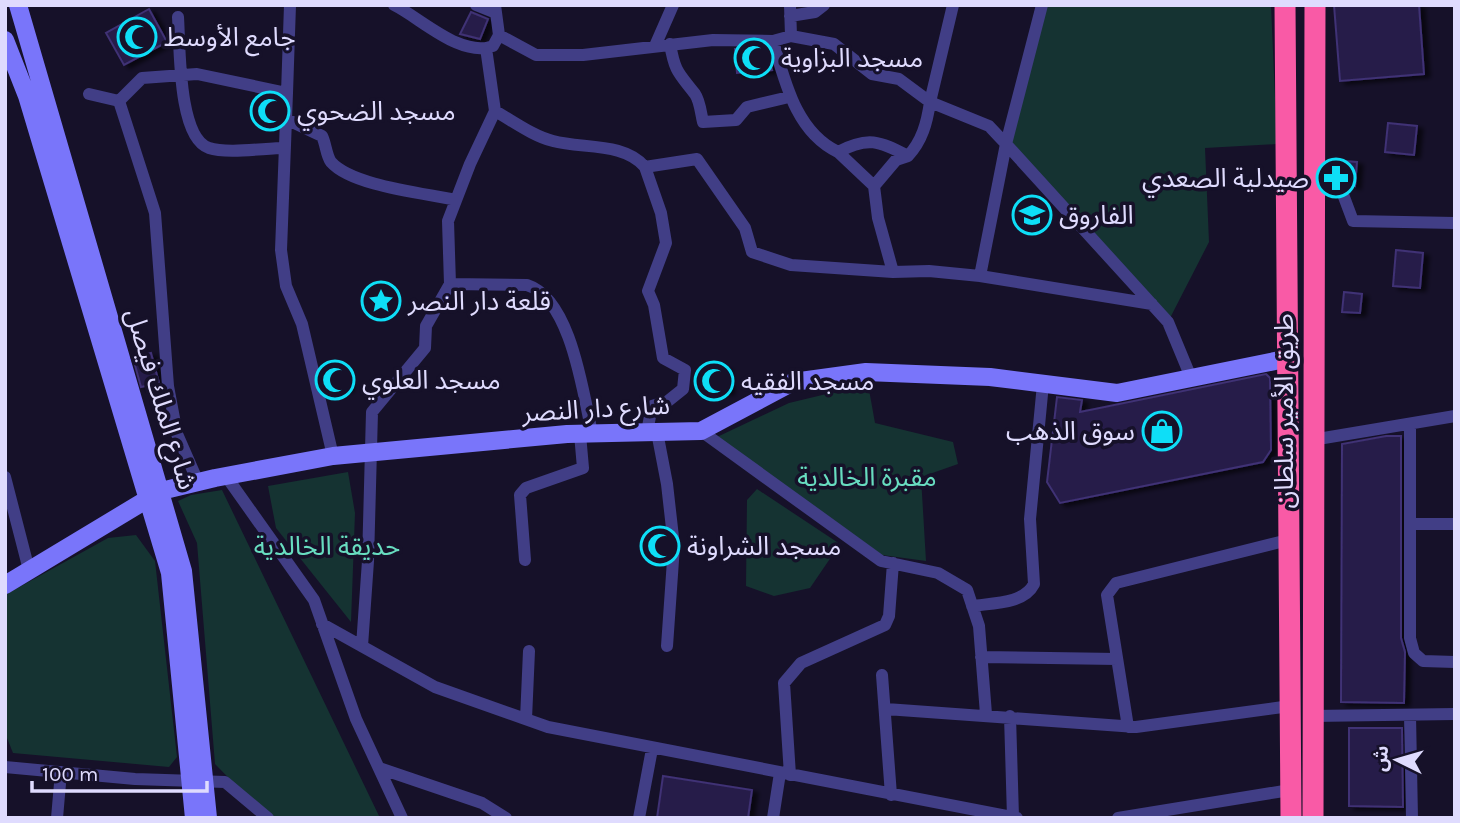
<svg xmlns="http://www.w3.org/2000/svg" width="1460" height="823" viewBox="0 0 1460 823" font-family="Karla,'Noto Sans Arabic',sans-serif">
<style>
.green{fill:#153332}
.building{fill:#271e4a;stroke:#3f3175;stroke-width:2;filter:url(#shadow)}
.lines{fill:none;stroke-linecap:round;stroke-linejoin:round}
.street{stroke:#413e86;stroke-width:12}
.secondary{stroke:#7975fa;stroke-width:18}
.highway{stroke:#f95aa6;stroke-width:21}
.labels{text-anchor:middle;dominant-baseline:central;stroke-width:7;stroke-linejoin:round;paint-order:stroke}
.poi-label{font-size:26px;fill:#dfdbfe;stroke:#161129;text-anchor:start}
.street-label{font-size:26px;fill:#dfdbfe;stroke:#161129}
.park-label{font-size:26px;fill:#68ddc0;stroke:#161129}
</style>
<defs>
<filter id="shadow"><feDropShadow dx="5.5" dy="3" stdDeviation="2" flood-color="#0009"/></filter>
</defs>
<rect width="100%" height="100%" fill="#161129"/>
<path class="green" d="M1042 5H1271L1277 144 1205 148 1209 242 1168 322 1006 144Z
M868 384 875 423 953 442 958 464 921 477 926 561 882 555 717 437 789 403Z
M348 472 355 513 351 622 276 528 268 486Z
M757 489 840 544 810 588 774 596 746 586 747 500Z
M222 490 380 818H268L215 764 197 543 178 501 191 495Z
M136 535 155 561 177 757 169 767 13 753 5 733V595L108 538Z"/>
<path class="building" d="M1334 5H1419L1424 74 1340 81Z
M149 9 167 42 124 65 106 33Z
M471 12 488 19 480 39 460 34Z
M735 49 766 50 772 70 737 73Z
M258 97 278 100 277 125 257 124Z
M1388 123 1417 126 1414 155 1385 152Z
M1331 160 1357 162 1355 186 1342 180 1330 181Z
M1396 250 1423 253 1420 288 1393 286Z
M1344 292 1362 294 1360 313 1342 312Z
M151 353 159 383 141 387 133 358Z
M345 367 348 388 327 392 322 371Z
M726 367 729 391 701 394 699 370Z
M1266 374 1270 378 1271 450 1263 462 1060 503 1047 482 1057 397 1082 400 1080 412Z
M1386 436H1401V638L1405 652 1404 703 1341 702 1342 444Z
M664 533V559L650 561 648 534Z
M1349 728H1402L1403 807 1349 806Z
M663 776 752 790 748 818H657Z"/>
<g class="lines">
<path class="street" d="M394 5C422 19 461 58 493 46L499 35 495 5
M476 5 496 13
M1042 5 1006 144 1168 322 1192 380
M790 16 815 12 824 5
M178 17C180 47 178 138 209 148 227 154 265 148 285 148
M499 35 536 55H583L713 40 773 41 791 36 790 5
M773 41C785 82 796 132 838 152 868 136 879 141 908 156 922 141 927 123 930 102L899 79 872 74 834 44 791 36
M670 44C675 73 679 73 695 94 700 101 701 114 703 122L736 120 747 107 789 97
M655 46 673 5
M486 48 495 111C513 121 533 136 553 141 582 149 624 142 645 167
M287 93 281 250 286 286 302 324 333 456
M89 94 119 101 155 213 168 386 177 434 198 482
M119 101 142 78 197 74 287 93 290 5
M286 119 322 136C326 144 326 155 331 162 352 186 424 193 456 200
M838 152 874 186 896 160 908 156
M874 186 878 218 893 272 929 271 980 276 1006 144 989 126 930 102 953 5
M1312 190 1341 189 1353 221 1455 223
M980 276 1152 304
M450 284 527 285C571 299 583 393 592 433
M1410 424V638L1414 653 1423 661 1455 662
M701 431 881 561 938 573 967 590 979 626 986 714
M647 432 652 406 668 401 683 389 685 370 663 358 654 305 648 291 666 243 661 213 645 167 697 159 745 228 752 252 791 265 893 272
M657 432 667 484 674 546 667 646
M1312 440 1455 416
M226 476 314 600 356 719 402 818
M5 477 29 570
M1410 524H1455
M525 560 520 495 526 488 583 468 580 434
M972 606C993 603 1024 604 1034 584L1030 519 1043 384
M322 624 435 687 548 727 1017 818
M362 646 368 561 372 412 425 348 426 326 450 284 448 221 470 164 495 111
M981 657 1117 659
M882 675 891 795
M886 709 1136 727 1290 706
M1410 715 1412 818
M1010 716 1013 817
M1312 716 1455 714
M526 719 529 651
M1128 727 1107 595 1116 583 1288 540
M5 767 135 779 225 782 268 818
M379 768 482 803 506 818
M790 775 784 683 801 663 885 625 889 616 893 563
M57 818 61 772
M639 818 652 749
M773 818 780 773
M1118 818 1290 790"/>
<path class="secondary" d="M18 5 183 571 208 818
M5 40 27 96 170 573 194 818
M5 585 161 491 215 478 333 456 567 434 701 431 793 382 866 372 990 377 1117 393 1285 359"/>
<path class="highway" d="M1285 5 1291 818
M1313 818 1315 5"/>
</g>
<defs>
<symbol id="mosque-ring" viewBox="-11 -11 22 22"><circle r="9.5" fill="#161129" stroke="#0edef7" stroke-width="1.5"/><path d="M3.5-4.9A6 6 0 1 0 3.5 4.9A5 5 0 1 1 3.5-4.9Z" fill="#0edef7"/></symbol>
<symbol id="pharmacy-ring" viewBox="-11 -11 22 22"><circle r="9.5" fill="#161129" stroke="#0edef7" stroke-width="1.5"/><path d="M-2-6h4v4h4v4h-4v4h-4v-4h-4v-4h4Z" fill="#0edef7"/></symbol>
<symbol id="school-ring" viewBox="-11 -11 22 22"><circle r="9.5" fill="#161129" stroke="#0edef7" stroke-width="1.5"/><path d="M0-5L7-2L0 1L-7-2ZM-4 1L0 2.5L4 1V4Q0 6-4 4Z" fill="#0edef7"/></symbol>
<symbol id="sight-ring" viewBox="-11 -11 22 22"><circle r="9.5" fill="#161129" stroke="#0edef7" stroke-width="1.5"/><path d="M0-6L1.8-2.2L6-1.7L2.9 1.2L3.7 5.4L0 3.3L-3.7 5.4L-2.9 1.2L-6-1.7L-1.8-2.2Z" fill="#0edef7"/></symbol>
<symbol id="shop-ring" viewBox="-11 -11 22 22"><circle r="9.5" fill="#161129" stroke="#0edef7" stroke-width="1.5"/><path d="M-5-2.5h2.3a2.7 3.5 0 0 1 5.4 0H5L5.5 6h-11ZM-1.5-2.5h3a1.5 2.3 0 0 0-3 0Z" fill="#0edef7"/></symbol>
</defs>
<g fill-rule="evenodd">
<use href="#mosque-ring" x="115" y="15" width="44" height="44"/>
<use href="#mosque-ring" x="732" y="36" width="44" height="44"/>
<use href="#mosque-ring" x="248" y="89" width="44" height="44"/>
<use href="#pharmacy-ring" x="1314" y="156" width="44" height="44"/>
<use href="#school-ring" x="1010" y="193" width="44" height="44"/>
<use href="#sight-ring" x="359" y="279" width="44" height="44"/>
<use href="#mosque-ring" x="313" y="358" width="44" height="44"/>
<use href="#mosque-ring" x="692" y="359" width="44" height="44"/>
<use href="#shop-ring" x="1140" y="409" width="44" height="44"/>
<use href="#mosque-ring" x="638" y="524" width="44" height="44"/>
</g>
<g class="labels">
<g class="poi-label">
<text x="164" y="37">جامع الأوسط</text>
<text x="781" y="58">مسجد البزاوية</text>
<text x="297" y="111">مسجد الضحوي</text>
<text x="1309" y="178" text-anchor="end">صيدلية الصعدي</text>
<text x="1059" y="215">الفاروق</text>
<text x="408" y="301">قلعة دار النصر</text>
<text x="362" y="380">مسجد العلوي</text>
<text x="741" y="381">مسجد الفقيه</text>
<text x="1135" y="431" text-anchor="end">سوق الذهب</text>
<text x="687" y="546">مسجد الشراونة</text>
</g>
<g class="street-label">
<text transform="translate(161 399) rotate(73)">شارع الملك فيصل</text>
<text transform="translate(596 409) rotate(-3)">شارع دار النصر</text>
<text transform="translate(1284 411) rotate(-90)">طريق الأمير سلطان</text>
</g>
<g class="park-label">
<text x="867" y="477">مقبرة الخالدية</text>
<text x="327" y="546">حديقة الخالدية</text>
</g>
</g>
<rect width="1460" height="823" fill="none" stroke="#dfdbfe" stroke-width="14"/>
<g transform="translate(1397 760) rotate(275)" stroke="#161129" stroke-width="5" paint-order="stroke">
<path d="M0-5L12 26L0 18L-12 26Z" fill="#dfdbfe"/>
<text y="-10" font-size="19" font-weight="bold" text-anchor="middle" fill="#dfdbfe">ش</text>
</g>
<path d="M32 781v10h175v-10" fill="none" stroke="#dfdbfe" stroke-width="3.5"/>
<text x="42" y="781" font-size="21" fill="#dfdbfe" stroke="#161129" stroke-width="5" paint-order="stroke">100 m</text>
</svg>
